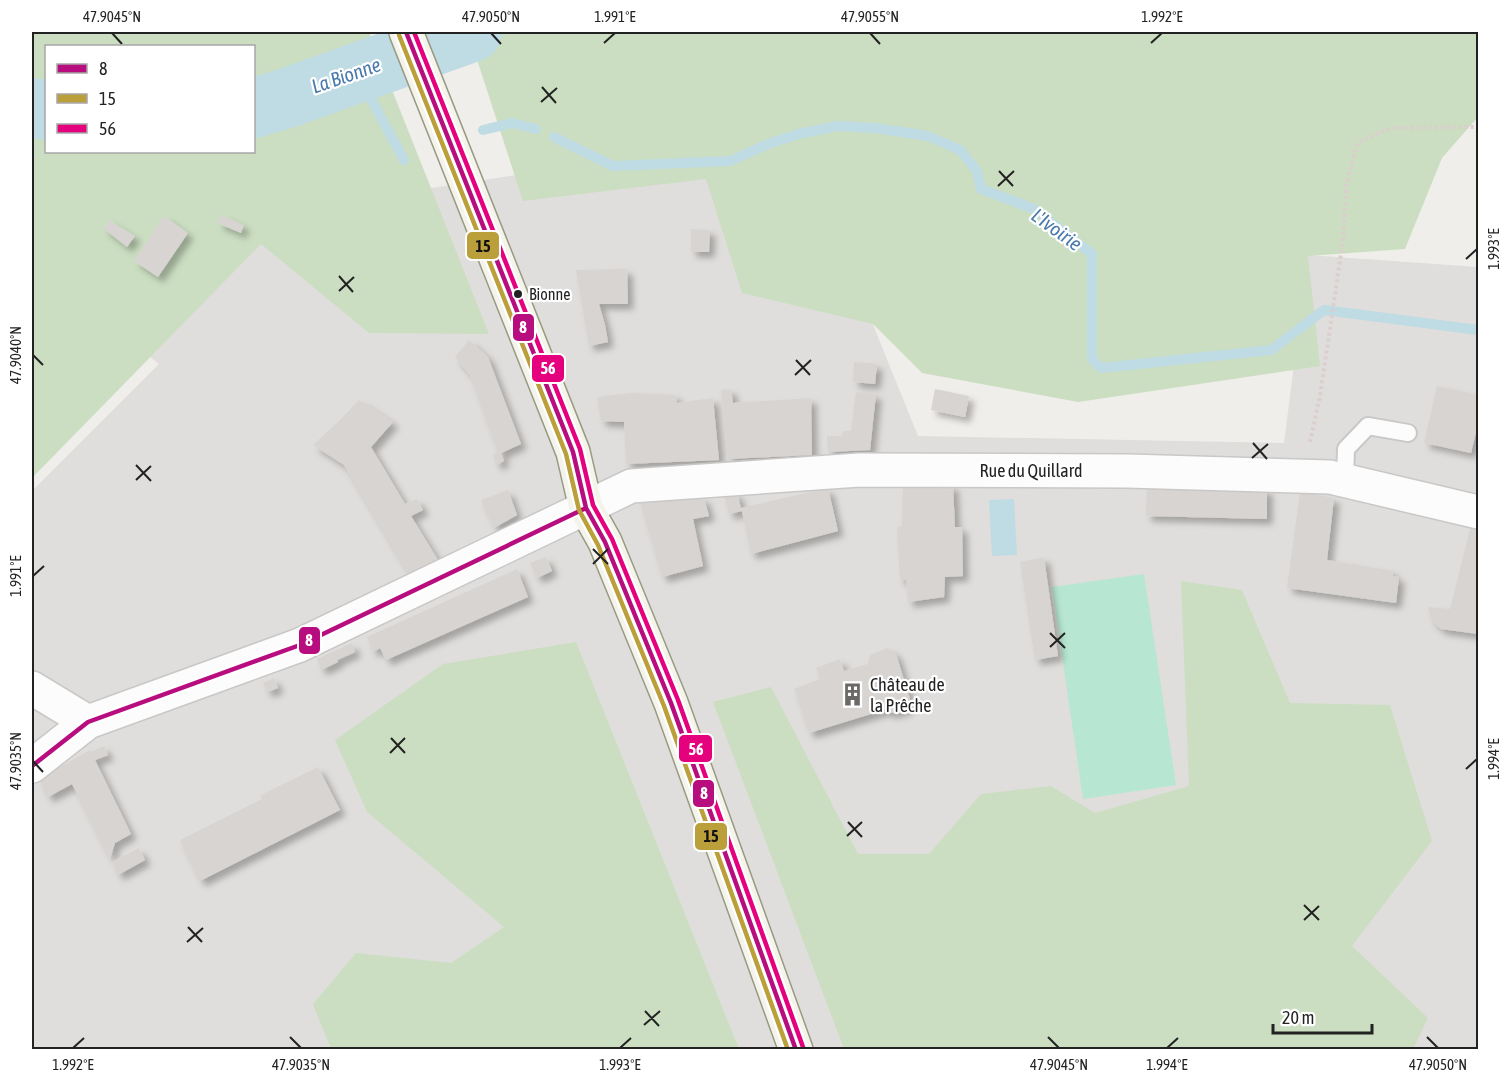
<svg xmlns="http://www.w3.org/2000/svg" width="1510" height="1081" viewBox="0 0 1510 1081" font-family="'Asap Condensed',sans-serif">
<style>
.residential{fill:#dfdedc}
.forest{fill:#cbdec1;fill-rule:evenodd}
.pitch{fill:#b7e6d2}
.water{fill:#bfdbe3}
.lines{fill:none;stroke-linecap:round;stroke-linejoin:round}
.stream{stroke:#bfdbe3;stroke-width:10}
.river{stroke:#bfdbe3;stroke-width:60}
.building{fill:#d7d4d2;filter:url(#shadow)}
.lane-casing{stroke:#c9c8c7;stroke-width:20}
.street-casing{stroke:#c9c8c7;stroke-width:36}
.secondary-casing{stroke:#999a82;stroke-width:36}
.path{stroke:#dccecd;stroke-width:4;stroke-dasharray:3 3;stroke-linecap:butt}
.lane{stroke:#fdfcfc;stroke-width:16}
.street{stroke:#fdfcfc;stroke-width:33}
.secondary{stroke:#f4f4ed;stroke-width:33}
.bus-1-casing{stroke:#fff;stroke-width:9}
.bus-2-casing{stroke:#fff;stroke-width:9}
.bus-3-casing{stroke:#fff;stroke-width:9}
.bus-1{stroke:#b80d7f;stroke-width:4.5}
.bus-2{stroke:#bb9f3a;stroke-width:4.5}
.bus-3{stroke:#e5007d;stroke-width:4.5}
.ticks{fill:none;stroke:#222;stroke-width:2}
.bus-dot{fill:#222;stroke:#fff;stroke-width:2}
.labels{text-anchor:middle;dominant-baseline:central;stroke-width:4.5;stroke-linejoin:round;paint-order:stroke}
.bus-label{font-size:16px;fill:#222;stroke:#fff;text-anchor:start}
.street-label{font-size:18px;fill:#222;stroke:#fff}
.poi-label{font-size:18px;fill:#222;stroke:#fff;text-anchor:start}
.water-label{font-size:20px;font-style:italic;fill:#4a7aab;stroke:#fff}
.line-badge{stroke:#fff;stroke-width:2}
.badge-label{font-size:16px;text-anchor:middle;font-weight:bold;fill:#fff}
.pale-badge-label{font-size:16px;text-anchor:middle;font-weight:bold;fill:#111}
.neatline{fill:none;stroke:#222;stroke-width:2}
.ticks-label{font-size:15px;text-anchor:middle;fill:#222}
</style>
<defs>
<filter id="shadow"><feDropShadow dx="5.5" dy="5.5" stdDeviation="3" flood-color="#0004"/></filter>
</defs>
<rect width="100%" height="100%" fill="#f0eeeb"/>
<path class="residential" d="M807 161 918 436 1284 443 1308 255 1478 267V1049L32 1050V491L159 364 32 265 254 215 543 171Z"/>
<path class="forest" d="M32 32H369L489 334 369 333 261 244 32 478ZM46 46H254V152H46Z
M468 32H1478V117L1442 158 1405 249 1308 256 1320 366 1078 402 922 373 873 324 742 293 706 179 523 201Z
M1181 581 1242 590 1290 703 1390 705 1432 841 1352 946 1428 1018 1413 1049H844L713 702 771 687 858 854H929L981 794 1051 786 1095 813 1189 786Z
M576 642 739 1049H331L313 1004 356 953 451 963 504 927 367 812 335 740 443 664Z"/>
<path class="pitch" d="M1144 574 1176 785 1083 799 1052 587Z"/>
<path class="water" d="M1014 499 1017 555 992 556 989 500Z"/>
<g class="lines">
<path class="stream" d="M357 73 404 160
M483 130 512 123 536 129
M554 137 613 166 730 161 768 144 799 134 837 126 875 128 928 136 960 150 977 171 981 189 1034 209 1092 254V359L1101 368 1271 350 1324 310 1478 330"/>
<path class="river" d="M32 108 46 110
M254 108 287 98 472 32"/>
</g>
<path class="building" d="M222 215 244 225 241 233 217 223Z
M164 216 188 233 158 277 134 261Z
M109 220 135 236 127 247 103 228Z
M691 229 710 230 709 252H691Z
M627 269 628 304H599L605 325 608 342 589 346 576 270Z
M469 340 488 357 521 444 501 453 504 461 496 465 493 455 498 453 470 375 455 357Z
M854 362 877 364 875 384 853 382Z
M1437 386 1478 395V424L1471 453 1424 443Z
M731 389 733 403 811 398 812 455 728 459 721 390Z
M935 389 969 396 965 417 931 410Z
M856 392 876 394 870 450 828 452 827 436H842L843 431H851Z
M632 393 676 395 677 403 713 398 719 460 626 464 624 422 601 421 597 397Z
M359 400 393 422 371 447 405 504 417 499 423 510 411 516 438 560 410 576 344 465 313 445 341 419Z
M903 484 953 485 955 527H962L963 576 945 577 944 597 908 602 906 580H900L897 527 902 526Z
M1147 486 1267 489V519L1146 516Z
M828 488 838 531 751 554 742 511 729 514 724 494 737 493 741 508Z
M508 490 517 515 494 528 481 500Z
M1300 492 1334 498 1327 560 1393 571V576L1399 577 1396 603 1287 588Z
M688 494 689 497 704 498 709 516 693 519 703 566 662 577 640 502Z
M1471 525 1478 527V634L1441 629 1431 620 1428 607 1450 609Z
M546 557 552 571 537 578 530 563Z
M1044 557 1058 656 1035 660 1020 562Z
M517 569 528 597 386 660 380 648 373 652 367 637Z
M352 643 355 652 337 660 338 662 321 670 317 659Z
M887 648 896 654 910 699 906 709 891 713 884 710 809 733 794 689 820 679 816 668 840 659 844 671 868 664 870 655Z
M274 678 278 688 267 692 263 683Z
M104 746 108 755 95 760 131 834 115 843 110 859 72 784 48 797 39 779 90 750V752Z
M318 767 340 810 200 881 180 840 262 799 261 795Z
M139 848 145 860 118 875 112 862Z"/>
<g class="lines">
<defs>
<path id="lane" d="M1345 480 1346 449 1368 426 1408 433"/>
<path id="street" d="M32 688 88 722
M32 766 88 722 300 645 631 486 859 470 1128 471 1330 477 1478 512"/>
<path id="secondary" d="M406 32 573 452 586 508 605 542 671 703 796 1050"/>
</defs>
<use href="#lane" class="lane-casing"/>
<use href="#street" class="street-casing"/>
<use href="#secondary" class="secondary-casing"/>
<path class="path" d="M1310 442 1320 396 1343 240 1346 185 1358 142 1391 128 1478 127"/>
<use href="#lane" class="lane"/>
<use href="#street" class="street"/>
<use href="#secondary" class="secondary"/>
<defs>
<path id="bus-1" d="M406 32 573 452 586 508 605 542 671 703 796 1050
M32 766 88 722 300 645 586 508"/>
<path id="bus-2" d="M399 35 566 454 579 510 598 545 664 706 788 1050"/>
<path id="bus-3" d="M414 32 580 449 593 505 612 539 678 700 803 1047"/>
</defs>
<use href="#bus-1" class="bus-1-casing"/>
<use href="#bus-2" class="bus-2-casing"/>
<use href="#bus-3" class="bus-3-casing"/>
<use href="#bus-1" class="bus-1"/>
<use href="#bus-2" class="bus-2"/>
<use href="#bus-3" class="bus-3"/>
</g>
<path class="ticks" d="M112 33 122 44M491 33 501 44M870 33 880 44M604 43 615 33M1151 43 1162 33M542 87 556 103M541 102 557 88M999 171 1013 186M998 186 1014 171M1466 259 1477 249M339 276 353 292M339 291 354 277M33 355 43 365M796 360 810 375M795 375 811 360M1253 443 1267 459M1252 458 1268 444M136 465 151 481M136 480 151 466M593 549 608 564M593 564 608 549M33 576 44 566M1050 633 1065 648M1050 647 1065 633M391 738 405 753M390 753 405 738M33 761 43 772M1466 769 1477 759M848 822 862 837M847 836 862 822M1304 905 1319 920M1304 920 1319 906M188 927 202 942M187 942 203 928M645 1011 659 1026M644 1025 660 1011M290 1037 301 1048M1048 1037 1059 1048M1427 1037 1438 1048M73 1048 84 1038M620 1048 631 1038M1167 1048 1178 1038"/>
<defs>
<symbol id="building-bare" viewBox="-9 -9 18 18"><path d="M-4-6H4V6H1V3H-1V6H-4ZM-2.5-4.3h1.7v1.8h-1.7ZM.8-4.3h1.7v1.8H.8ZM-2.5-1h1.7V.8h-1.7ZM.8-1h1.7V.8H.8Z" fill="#6a6968" stroke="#fff" stroke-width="2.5" paint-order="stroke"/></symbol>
</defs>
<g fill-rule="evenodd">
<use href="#building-bare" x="836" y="678" width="33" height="33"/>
</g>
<circle class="bus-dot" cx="518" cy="294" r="5"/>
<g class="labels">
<g class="bus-label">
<text x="529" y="294">Bionne</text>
</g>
<g class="street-label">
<text x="1031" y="470">Rue du Quillard</text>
</g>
<g class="poi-label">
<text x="870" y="684">Château de<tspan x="870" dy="21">la Prêche</tspan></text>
</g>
<g class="water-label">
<text transform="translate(346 75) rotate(-19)">La Bionne</text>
<text transform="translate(1057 229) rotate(36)">L'Ivoirie</text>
</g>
</g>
<g class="line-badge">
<rect x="466" y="231" width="34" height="29" rx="6" fill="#bb9f3a"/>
<rect x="512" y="313" width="23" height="29" rx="6" fill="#b80d7f"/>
<rect x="531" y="354" width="34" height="29" rx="6" fill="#e5007d"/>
<rect x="298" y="626" width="23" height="29" rx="6" fill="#b80d7f"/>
<rect x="678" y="734" width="35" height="29" rx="6" fill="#e5007d"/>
<rect x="692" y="779" width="23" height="29" rx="6" fill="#b80d7f"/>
<rect x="694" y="822" width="34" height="29" rx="6" fill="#bb9f3a"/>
</g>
<g class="badge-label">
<text x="523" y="333">8</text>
<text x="548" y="374">56</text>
<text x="309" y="646">8</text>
<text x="696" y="755">56</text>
<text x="704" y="799">8</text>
</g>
<g class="pale-badge-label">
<text x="483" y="252">15</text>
<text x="711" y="842">15</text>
</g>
<rect width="1510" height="1081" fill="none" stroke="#ffffff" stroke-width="66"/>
<rect x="45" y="45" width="210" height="108" fill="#ffffff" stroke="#a7a7a7" stroke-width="1.5"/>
<rect x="57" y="64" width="30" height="9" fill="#b80d7f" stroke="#a7a7a7" stroke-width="1.5"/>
<text x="99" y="75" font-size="18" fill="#222222">8</text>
<rect x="57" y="94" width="30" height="9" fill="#bb9f3a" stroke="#a7a7a7" stroke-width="1.5"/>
<text x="99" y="105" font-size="18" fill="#222222">15</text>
<rect x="57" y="124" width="30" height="9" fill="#e5007d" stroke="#a7a7a7" stroke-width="1.5"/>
<text x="99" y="135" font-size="18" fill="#222222">56</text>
<path d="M1273 1024v9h99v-9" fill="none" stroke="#222222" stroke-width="3"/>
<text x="1282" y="1024" font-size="18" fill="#222222" stroke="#ffffff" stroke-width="4.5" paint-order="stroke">20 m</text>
<rect x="33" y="33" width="1444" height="1015" class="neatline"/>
<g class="ticks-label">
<text x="112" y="22">47.9045°N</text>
<text x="491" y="22">47.9050°N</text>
<text x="615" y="22">1.991°E</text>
<text x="870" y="22">47.9055°N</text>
<text x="1162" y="22">1.992°E</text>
<text transform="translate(1494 249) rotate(-90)" y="5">1.993°E</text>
<text transform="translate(16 355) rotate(-90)" y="5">47.9040°N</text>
<text transform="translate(16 576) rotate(-90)" y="5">1.991°E</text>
<text transform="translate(1494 759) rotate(-90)" y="5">1.994°E</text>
<text transform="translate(16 761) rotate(-90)" y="5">47.9035°N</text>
<text x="73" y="1070">1.992°E</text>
<text x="301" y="1070">47.9035°N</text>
<text x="620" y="1070">1.993°E</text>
<text x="1059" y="1070">47.9045°N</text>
<text x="1167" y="1070">1.994°E</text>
<text x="1438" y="1070">47.9050°N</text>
</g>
</svg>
